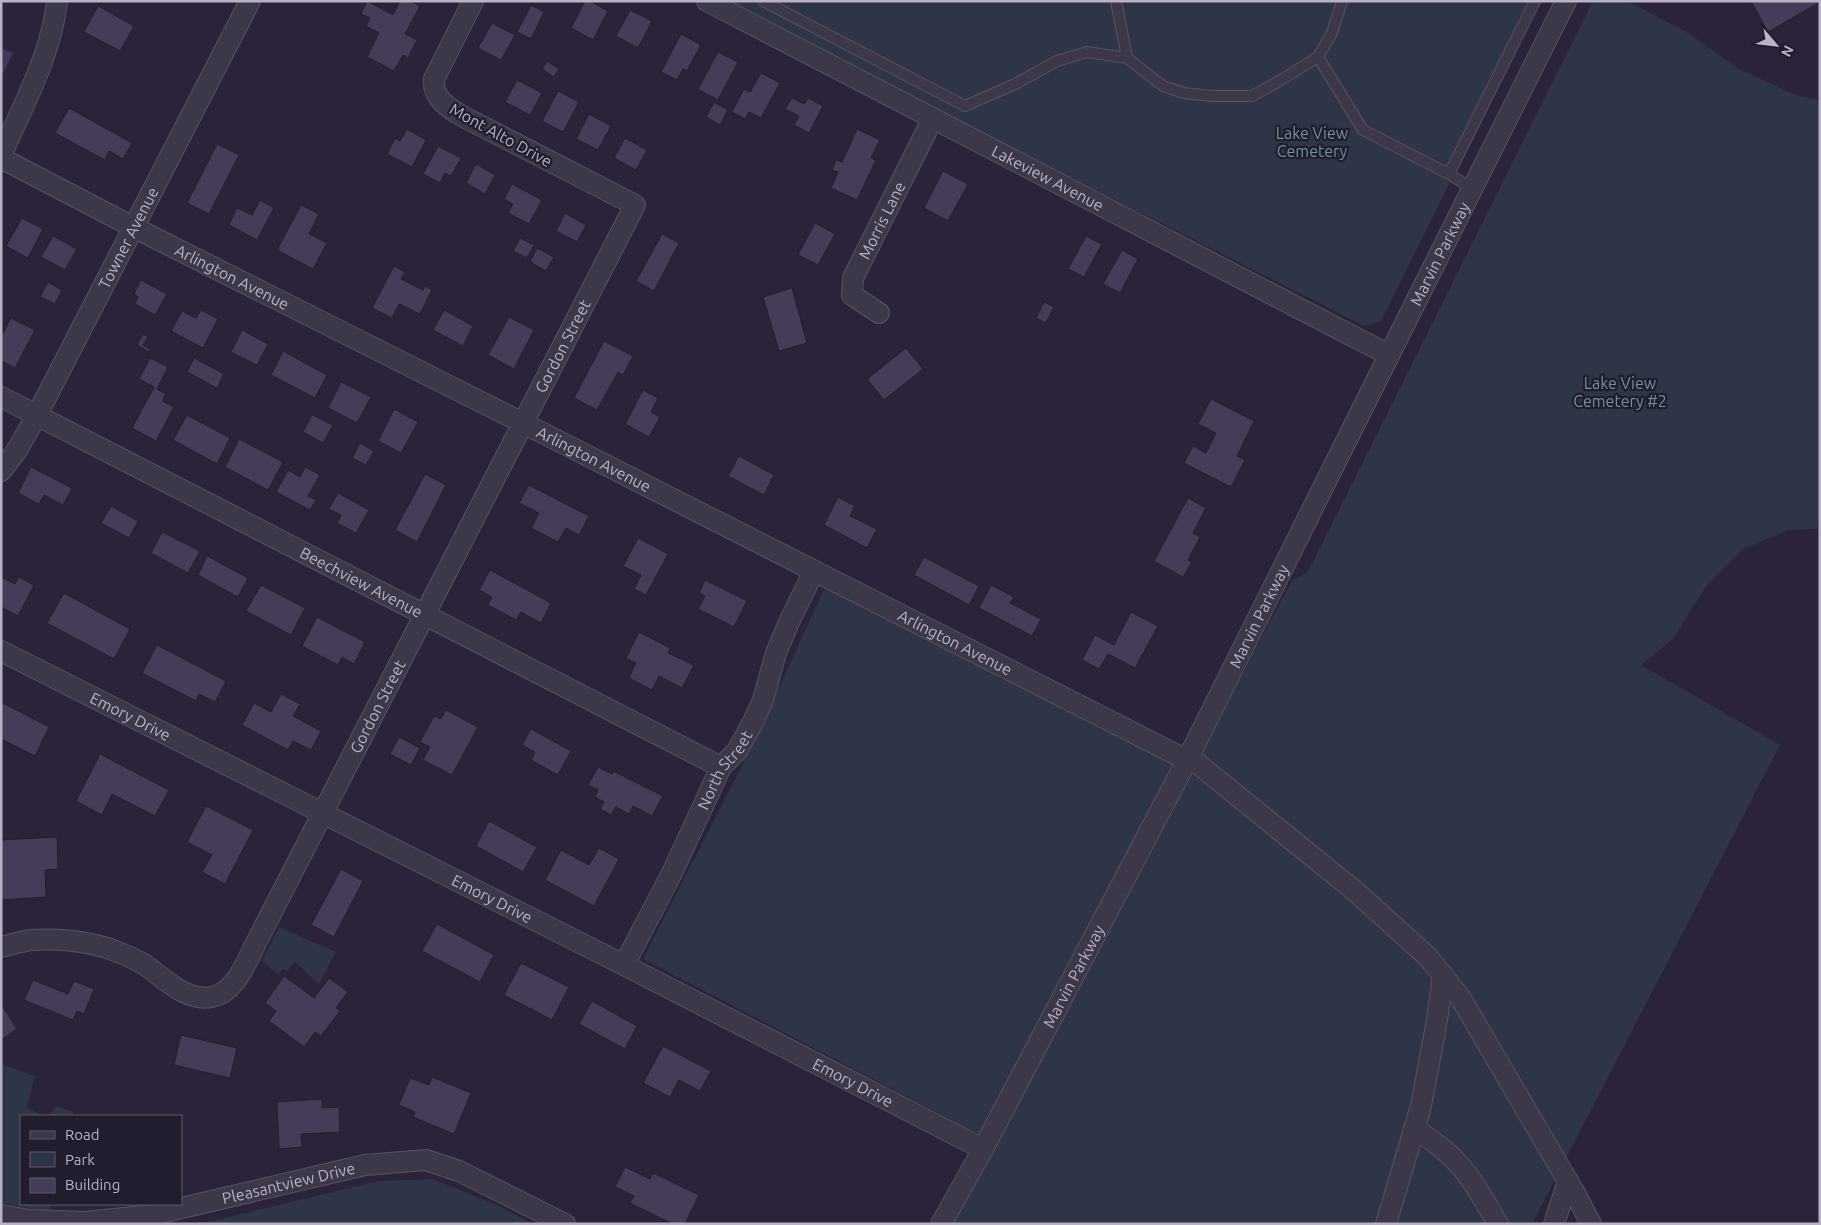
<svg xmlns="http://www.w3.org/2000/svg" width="1821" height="1225" viewBox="0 0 1821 1225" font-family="Ubuntu,sans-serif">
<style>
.green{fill:#2d3546}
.water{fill:#43365e}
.building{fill:#453d57;stroke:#241e31}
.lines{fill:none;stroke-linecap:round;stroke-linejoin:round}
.lane-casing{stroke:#585265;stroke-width:12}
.street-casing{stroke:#585265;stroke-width:22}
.lane{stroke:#3d374a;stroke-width:10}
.street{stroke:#3d374a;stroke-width:20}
.labels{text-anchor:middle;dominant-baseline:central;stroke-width:4.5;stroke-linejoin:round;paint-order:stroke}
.park-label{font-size:16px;fill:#6a9695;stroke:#221c2f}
.street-label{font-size:16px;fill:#b9b2c6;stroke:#221c2f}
</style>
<rect width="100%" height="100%" fill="#2b233a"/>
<path class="green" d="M723 1H1540L1381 321 1364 326Z
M1593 1H1628L1688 33 1739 69 1798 96 1820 100V525L1817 529 1789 530 1743 549 1707 585 1673 639 1641 665 1780 745 1532 1224H951L1041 1057 1292 580 1308 572Z
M826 585 1173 763 984 1137 643 959 753 744Z
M279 927 336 952 319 984 295 962 287 971 283 969 278 975 262 961Z
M1 1064 35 1076 27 1108 44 1116H21V1204H52L50 1210 34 1209 1 1203Z
M55 1106 74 1112 72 1116H49Z
M433 1179 497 1205 533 1224H199L379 1181Z"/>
<path class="water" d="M1 48 13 53 1 77Z"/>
<path class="building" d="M367 1 393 15 400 1H411L420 6 405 34 417 40 408 58 403 55 394 71 367 57 379 33 366 26 370 18 361 14Z
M585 1H590L608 11 593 40 571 28Z
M1751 1H1820V2L1768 32Z
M531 5 544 12 531 39 517 32Z
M98 6 134 26 120 51 84 32Z
M630 10 652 21 638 48 616 36Z
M492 23 515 35 501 60 478 48Z
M681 34 701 45 687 71 683 69 677 80 661 72Z
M718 52 738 62 718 100 698 89Z
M547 61 559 69 554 77 542 69Z
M761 73 780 83 761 118 749 112 745 119 732 112 744 89 750 92Z
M517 80 542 93 530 115 505 102Z
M558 91 579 102 563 132 542 121Z
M792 98 804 104 808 98 823 106 809 133 794 125 799 116 785 109Z
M714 102 728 110 720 125 706 117Z
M69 108 132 143 123 159 109 151 105 160 55 133Z
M589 114 611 126 598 150 576 139Z
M407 129 426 140 412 167 387 154 395 138 400 141Z
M857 129 880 140 871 158 876 160 857 200 831 188 838 172 832 170 836 160 842 162Z
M625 138 647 150 636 170 614 158Z
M217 144 239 155 209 214 187 203Z
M438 146 461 158 451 176 445 173 440 183 423 174Z
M476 164 495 175 485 194 466 183Z
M943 171 968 184 948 221 924 208Z
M512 184 542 200 529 224 508 213 513 204 504 199Z
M260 200 274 208 257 240 229 225 237 208 252 215Z
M301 205 319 214 309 234 327 243 313 269 277 250Z
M565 213 586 225 577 242 556 231Z
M22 218 43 229 28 258 6 246Z
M815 223 835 234 818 265 798 255Z
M662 234 679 243 654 291 636 281Z
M53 236 77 249 65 270 41 257Z
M1086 236 1102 244 1084 277 1068 269Z
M520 238 534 245 527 258 513 251Z
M537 248 554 257 546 271 530 262Z
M1122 250 1138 259 1120 293 1103 284Z
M394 266 405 272 401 279 423 290 425 286 432 290 420 314 399 304 392 318 372 308Z
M141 280 167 294 155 315 135 304 138 297 134 294Z
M48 282 62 290 55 304 40 297Z
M792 288 807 343 779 351 763 297Z
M1044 302 1054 307 1046 323 1036 318Z
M201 310 218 319 203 348 171 331 182 311 196 318Z
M444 310 473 326 463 346 433 330Z
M509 317 534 330 514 369 488 355Z
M11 318 35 330 15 368 1 361V337Z
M242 330 268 344 257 365 231 352Z
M143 334 148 337 143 345 150 349 149 352 137 345Z
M604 341 633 356 623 375 618 372 597 410 574 398Z
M906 348 923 369 884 400 867 379Z
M283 351 327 375 315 398 271 375Z
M150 358 168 367 157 389 166 394 162 401 174 407 156 441 132 428 154 387 139 379Z
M194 358 224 374 217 388 187 372Z
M341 382 371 397 357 423 328 408Z
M643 390 658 398 651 412 660 417 649 437 625 424Z
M1211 399 1254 421 1237 456 1245 460 1231 487 1184 463 1193 446 1206 453 1216 433 1198 424Z
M394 409 418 422 401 453 378 441Z
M187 415 230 438 217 464 173 440Z
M312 415 333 425 323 443 303 432Z
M239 439 283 462 268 490 225 467Z
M360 443 374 451 366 465 352 458Z
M739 456 774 475 764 495 728 476Z
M31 467 72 488 63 505 44 495 39 504 18 493Z
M305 467 320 475 308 496 316 500 310 510 276 492 288 470 300 477Z
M425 474 446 485 417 542 395 530Z
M529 485 589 516 579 535 566 528 558 542 531 528 539 513 519 503Z
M338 493 369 510 356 533 337 523 341 515 329 509Z
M838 497 855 506 850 516 877 529 867 548 824 525Z
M1188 498 1206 508 1193 533 1200 537 1188 560 1192 562 1183 577 1154 561Z
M111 506 138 521 129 538 101 523Z
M162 532 200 551 188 573 151 553Z
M638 538 668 554 646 595 634 589 641 575 623 566Z
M207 556 248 578 238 597 198 575Z
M924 557 979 586 969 605 914 575Z
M490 570 551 603 541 623 521 612 516 620 488 605 492 597 479 590Z
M1 577 15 584 19 577 34 585 18 616 1 607Z
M705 580 747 601 734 627 698 609 705 596 699 593Z
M261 585 305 608 291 635 246 611Z
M991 585 1014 597 1010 603 1041 619 1032 636 979 608Z
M64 593 130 629 114 659 47 623Z
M1131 612 1158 626 1135 668 1108 654 1099 669 1082 660 1095 635 1114 645Z
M317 617 365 642 354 664 342 657 338 665 302 646Z
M639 632 670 648 668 653 694 665 682 688 659 676 652 690 629 678 636 663 626 658Z
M157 645 226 681 215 702 199 694 196 701 142 673Z
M281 694 300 704 293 716 321 731 311 750 293 741 288 750 242 725 254 703 271 712Z
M1 702 49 727 35 756 1 739Z
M446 710 478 727 452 775 423 760 430 747 420 742 434 716 441 719Z
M531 729 571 751 558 775 531 760 535 752 522 745Z
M399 737 420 748 411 765 390 754Z
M100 754 169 790 155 816 112 794 102 815 76 801Z
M598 767 612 774 613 771 663 796 652 816 633 806 629 814 616 807 611 815 600 809 604 802 595 797 598 790 588 785Z
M206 806 253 830 225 884 202 872 212 855 187 842Z
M489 821 537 847 523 872 476 846Z
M57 837 58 869 45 870 46 897 1 900V840Z
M599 848 619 859 594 906 545 880 561 850 589 865Z
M341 869 363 881 334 937 311 925Z
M437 924 494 955 480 982 422 951Z
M521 963 569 987 552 1020 504 995Z
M284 976 314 998 329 978 348 992 336 1008 340 1011 321 1036 315 1032 304 1047 269 1021 276 1011 265 1003Z
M33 980 68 994 74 981 94 989 84 1014 77 1011 73 1020 24 1000Z
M592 1001 637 1026 625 1049 579 1024Z
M3 1007 17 1029 1 1040V1008Z
M181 1035 237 1048 230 1078 174 1065Z
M663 1046 711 1071 700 1091 679 1080 670 1097 643 1083Z
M432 1077 471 1093 454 1134 413 1117 415 1112 399 1105 410 1078 429 1085Z
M322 1099V1108L339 1107 340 1132 301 1134 302 1147 279 1149 277 1102Z
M625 1167 650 1179 653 1173 699 1195 685 1224H673L630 1203 634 1196 615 1187Z"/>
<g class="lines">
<defs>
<path id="lane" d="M763 1 965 106 1015 84 1057 61 1087 52 1127 58 1163 86 1184 93 1212 96H1252L1281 80 1318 57 1332 33 1342 1
M1116 1 1127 58
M1318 57 1363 130 1449 174 1471 188
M1449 174 1535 1"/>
<g id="street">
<path id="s1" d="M707 1 1389 355"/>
<path d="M1 155C22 109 52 52 57 1"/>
<path id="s2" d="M1 158 133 227 523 423 1187 760 1198 764 1355 891 1428 957 1460 997 1576 1195 1591 1224"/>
<path id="s3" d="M879 313 852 295 853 278 933 118"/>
<path id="s4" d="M1 397 721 767"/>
<path id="s5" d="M1 471 17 450 37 415 250 1"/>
<path id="s6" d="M1 651 624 965 983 1149"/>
<path id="s7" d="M1 947C11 945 21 941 31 940 56 938 86 941 110 949 121 953 134 958 145 965 164 978 186 1002 212 997 236 992 246 962 256 943L635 205 462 116C448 108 432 97 434 79L473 1"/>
<path id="s8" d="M624 965 672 873 721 767 737 751 753 722 763 700 776 653 789 622 814 571"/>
<path d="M1414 1129C1459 1155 1473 1180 1498 1224"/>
<path id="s9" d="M1 1215 29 1220 85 1222 152 1215 365 1165 426 1160 459 1171 565 1224"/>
<path id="s10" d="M941 1224 983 1149 1187 760 1566 1"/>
<path d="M1386 1224 1421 1106 1437 1020 1443 975"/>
<path d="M1554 1224 1568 1181"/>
</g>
</defs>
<use href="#lane" class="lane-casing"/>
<use href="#street" class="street-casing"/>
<use href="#lane" class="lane"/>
<use href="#street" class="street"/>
</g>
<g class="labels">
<g class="park-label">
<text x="1312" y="133">Lake View<tspan x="1312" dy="18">Cemetery</tspan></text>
<text x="1620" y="383">Lake View<tspan x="1620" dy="18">Cemetery #2</tspan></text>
</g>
<g class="street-label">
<text transform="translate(501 135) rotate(29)">Mont Alto Drive</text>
<text stroke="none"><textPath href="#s1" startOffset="384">Lakeview Avenue</textPath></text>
<text stroke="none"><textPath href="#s3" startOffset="114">Morris Lane</textPath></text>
<text stroke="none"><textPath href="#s5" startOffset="266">Towner Avenue</textPath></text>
<text stroke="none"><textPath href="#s10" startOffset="1091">Marvin Parkway</textPath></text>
<text stroke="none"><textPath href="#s2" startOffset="260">Arlington Avenue</textPath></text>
<text stroke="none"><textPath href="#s7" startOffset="969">Gordon Street</textPath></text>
<text stroke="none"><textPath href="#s2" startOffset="665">Arlington Avenue</textPath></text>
<text stroke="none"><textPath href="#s4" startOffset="405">Beechview Avenue</textPath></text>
<text stroke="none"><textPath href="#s10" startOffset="686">Marvin Parkway</textPath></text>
<text stroke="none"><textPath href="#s2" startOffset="1070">Arlington Avenue</textPath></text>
<text stroke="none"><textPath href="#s7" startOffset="564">Gordon Street</textPath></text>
<text stroke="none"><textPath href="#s6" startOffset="145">Emory Drive</textPath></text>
<text stroke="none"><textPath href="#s8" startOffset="220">North Street</textPath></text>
<text stroke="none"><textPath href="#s6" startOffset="550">Emory Drive</textPath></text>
<text stroke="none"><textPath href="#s10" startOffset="281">Marvin Parkway</textPath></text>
<text stroke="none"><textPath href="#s6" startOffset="955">Emory Drive</textPath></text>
<text stroke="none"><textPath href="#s9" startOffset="292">Pleasantview Drive</textPath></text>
</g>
</g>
<rect width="1821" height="1225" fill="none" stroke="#b9b2c6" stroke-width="5"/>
<rect x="20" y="1115" width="162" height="90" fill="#221c2f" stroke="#5e586b"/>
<rect x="30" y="1131" width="25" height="8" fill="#3d374a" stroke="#5e586b"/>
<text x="65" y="1140" font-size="15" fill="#b9b2c6">Road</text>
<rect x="30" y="1152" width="25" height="15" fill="#2d3546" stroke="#5e586b"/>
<text x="65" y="1165" font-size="15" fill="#b9b2c6">Park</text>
<rect x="30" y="1178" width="25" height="15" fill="#453d57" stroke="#5e586b"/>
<text x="65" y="1190" font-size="15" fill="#b9b2c6">Building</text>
<g transform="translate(1776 45) rotate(118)" stroke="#221c2f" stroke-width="4" paint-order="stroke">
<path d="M0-4L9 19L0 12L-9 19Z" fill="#b9b2c6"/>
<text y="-8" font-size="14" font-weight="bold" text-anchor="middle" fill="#b9b2c6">N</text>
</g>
</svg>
